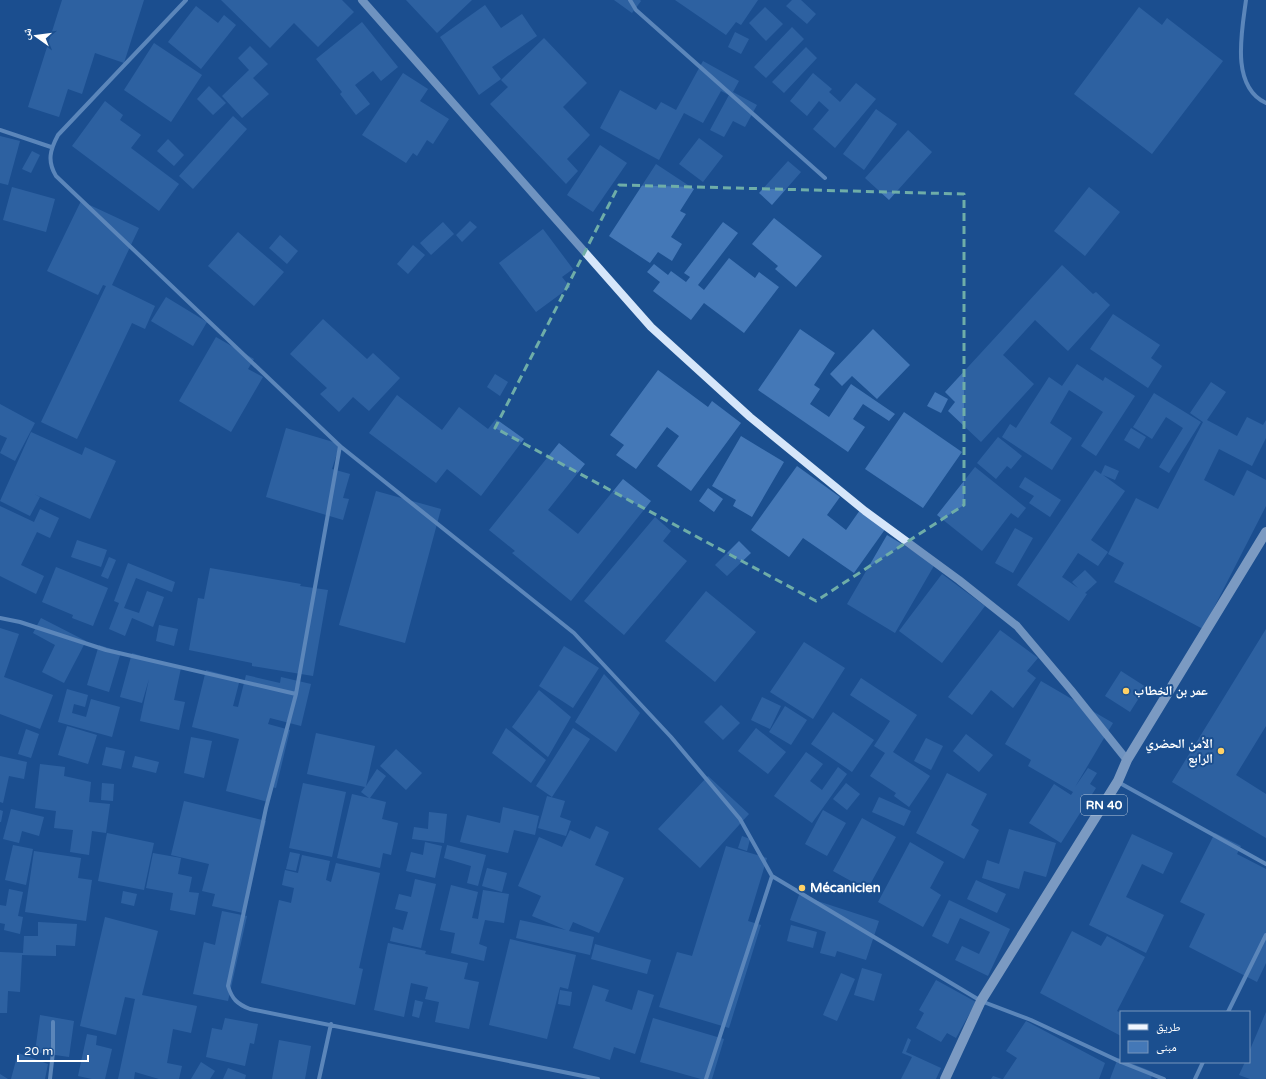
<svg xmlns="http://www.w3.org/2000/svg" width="1266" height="1079" viewBox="0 0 1266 1079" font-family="'Varela Round','Noto Naskh Arabic',sans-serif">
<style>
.building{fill:#4478b7}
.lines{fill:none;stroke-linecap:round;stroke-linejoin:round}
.minor{stroke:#a9c9ee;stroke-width:4}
.secondary{stroke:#d6e6fa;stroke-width:8}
.primary{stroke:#f0f6ff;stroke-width:10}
.marked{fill:none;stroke:#6fada8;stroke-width:3;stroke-dasharray:8 5;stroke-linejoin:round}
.poi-dot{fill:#ffd166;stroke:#1b4f8f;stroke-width:1.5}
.labels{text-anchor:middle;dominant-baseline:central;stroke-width:4;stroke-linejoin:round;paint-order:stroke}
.shield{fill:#1b4f8f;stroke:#bbcadd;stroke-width:1}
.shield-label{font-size:12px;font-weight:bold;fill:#fff}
.poi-label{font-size:13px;font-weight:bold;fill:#fff;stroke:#1b4f8f;text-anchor:start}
</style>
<rect width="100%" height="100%" fill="#1b4f8f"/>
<path class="building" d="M62 0H144L124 63 95 53 82 94 68 89 59 117 28 107Z
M221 0H342L354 12 318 47 294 23 270 48Z
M406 0H472L437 33Z
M614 0H640L641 1 632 13Z
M675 0H758L741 25 736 22 726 35Z
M792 0H801L816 14 807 24 786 6Z
M485 5 501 28 522 14 537 36 492 67 501 79 479 95 440 37Z
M196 6 218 23 224 15 236 25 201 69 168 42Z
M765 7 783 24 766 41 749 23Z
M1139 7 1162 25 1167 18 1223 61 1152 154 1074 94Z
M362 22 398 67 381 81 373 71 355 85 370 104 356 115 340 94 342 92 316 59Z
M792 27 804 39 766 78 754 67Z
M735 32 749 39 741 54 728 47Z
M544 38 587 83 563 107 590 135 567 159 578 171 566 184 490 104 508 87 501 80Z
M154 43 202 75 171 122 124 90Z
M250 46 268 64 253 78 269 94 242 118 222 96 249 70 238 58Z
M806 47 817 58 784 93 772 82Z
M703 61 739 81 733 92 757 105 745 127 733 121 724 137 710 130 729 95 721 91 703 123 684 113 659 160 600 128 620 90 656 110 661 102 676 110Z
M403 73 428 89 420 101 449 119 433 144 427 140 417 156 413 153 406 163 362 135Z
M813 73 832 89 829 92 840 102 856 83 876 99 835 148 813 129 829 110 819 101 807 116 790 101Z
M209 86 226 103 213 115 197 99Z
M105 101 123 115 120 120 141 135 131 148 179 184 159 211 72 146Z
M876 109 897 124 864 170 843 154Z
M233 116 247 129 193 189 179 176Z
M908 130 932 152 889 200 865 178Z
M0 136 20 141 8 185 0 183Z
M699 138 723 156 703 182 679 164Z
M168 139 184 155 174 166 157 151Z
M600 145 627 163 593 212 567 195Z
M32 151 40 155 31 173 22 169Z
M788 161 801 172 772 205 759 193Z
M656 164 694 189 680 211 686 214 671 237 682 244 672 261 658 252 650 263 609 236Z
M12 187 55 199 46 232 3 220Z
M1089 187 1120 212 1085 256 1054 231Z
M81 201 139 228 112 285 155 306 145 329 132 323 77 439 41 422 106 286 103 285 98 295 47 271Z
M774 218 822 256 796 287 775 269 778 266 752 244Z
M470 221 477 227 462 242 456 235Z
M443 222 454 234 431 255 420 243Z
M723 222 738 233 698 285 704 290 729 258 755 278 759 272 779 287 744 333 704 303 691 320 653 291 660 282 647 272 654 264 668 275 671 271 686 282 690 277 684 273Z
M543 229 573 269 562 277 570 287 536 312 499 263Z
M238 232 284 272 254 306 208 266Z
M280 235 298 251 287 264 269 248Z
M413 245 425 255 408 274 397 264Z
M1062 265 1093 294 1096 292 1110 305 1068 351 1035 320 1003 355 1034 384 981 442 948 411 955 402 945 392Z
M166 297 207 322 193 346 151 321Z
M1113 314 1160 345 1151 358 1162 366 1148 388 1090 349Z
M323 319 367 359 373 353 400 378 369 411 353 397 339 412 320 394 327 388 290 354Z
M800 329 835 353 814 385 820 389 810 404 829 417 851 384 895 414 889 421 863 404 853 419 865 427 848 452 758 390Z
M873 329 910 365 877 399 852 376 842 386 830 374Z
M216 337 254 359 248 369 263 377 231 432 179 401Z
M1077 364 1103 381 1105 377 1135 396 1096 456 1081 446 1103 412 1069 390 1050 423 1072 438 1052 470 1002 437 1010 424 1016 428 1049 377 1062 386Z
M658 370 708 407 712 401 741 423 691 491 657 466 679 436 667 427 636 469 616 455 624 445 610 435Z
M495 374 508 382 500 396 487 387Z
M1211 382 1226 392 1207 420 1237 436 1247 417 1263 425 1266 420V438L1252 466 1219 449 1204 480 1234 496 1247 470 1266 480V506L1203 629 1114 582 1124 563 1108 554 1136 498 1158 509 1203 422 1190 413Z
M935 392 948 399 941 413 927 406Z
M1154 393 1201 422 1169 473 1159 467 1183 428 1166 417 1152 439 1133 427Z
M397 395 442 430 459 407 488 429 496 419 524 439 481 496 447 469 436 483 369 433Z
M0 404 35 423 15 461 0 453 7 438 0 435Z
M904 412 962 452 923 508 865 469Z
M286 428 340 444 332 469 350 474 343 498 349 499 343 520 266 497Z
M1131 428 1146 437 1139 449 1124 440Z
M31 432 82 455 85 447 116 461 90 519 34 494 40 497 30 516 0 501Z
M741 436 784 462 752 517 733 506 736 500 712 486Z
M998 437 1022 456 1011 469 1007 466 996 479 977 463Z
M559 443 585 464 548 510 578 534 623 479 651 501 571 601 512 553 515 551 489 530Z
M1105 465 1119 471 1115 480 1103 475 1125 491 1091 540 1108 552 1098 566 1078 553 1062 577 1078 588 1072 582 1085 570 1097 582 1085 593 1087 594 1069 621 1017 585 1095 470 1101 474Z
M797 466 840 497 827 515 846 530 860 510 886 528 854 573 803 538 789 557 751 530Z
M975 467 1026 508 1018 518 1011 513 982 551 937 515Z
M1025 477 1061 500 1050 517 1029 503 1034 496 1019 487Z
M708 488 723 499 714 512 699 501Z
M376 491 441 509 405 643 339 625Z
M0 506 34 522 40 509 59 518 50 538 37 532 21 565 44 576 36 594 0 576Z
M655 517 671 531 663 541 687 561 624 635 584 601Z
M1015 528 1033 538 1013 573 995 563Z
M887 535 935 564 895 633 847 604Z
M77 540 107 550 101 567 71 557Z
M739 541 751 553 727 576 715 565Z
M109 557 116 560 108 579 101 576Z
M128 563 175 582 172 592 136 578 124 608 139 613 147 591 164 597 153 627 132 618 125 636 109 629 119 603 114 601Z
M56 567 108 588 93 626 72 618 73 615 42 602Z
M210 568 301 584 300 586 328 590 313 676 252 666V663L189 650 198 598 204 599Z
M942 574 985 606 942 663 899 631Z
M706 591 756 632 715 682 665 641Z
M41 618 86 641 64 683 42 672 55 645 33 633Z
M159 625 178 629 174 646 156 641Z
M0 628 19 634 4 677 53 695 40 729 0 714Z
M1266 629V726L1236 775 1266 794V838L1172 782Z
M1000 630 1038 658 1027 671 1036 678 1013 708 991 690 972 715 948 697Z
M804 642 845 668 813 719 770 692Z
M99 645 121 652 109 692 87 685Z
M564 646 599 668 573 708 539 686Z
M132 653 181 668 174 700 185 702 179 730 140 721 149 679 142 703 120 697Z
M206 670 240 679 233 706 238 707 246 675 280 683 281 677 311 684 301 726 270 718 268 724 290 730 276 788 272 787 268 802 226 791 239 739 192 727Z
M1121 671 1146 687 1130 712 1105 696Z
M604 674 640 713 616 752 575 722Z
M861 678 917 715 893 752 930 776 909 807 894 796 896 793 870 776 885 753 874 746 890 721 850 695Z
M1041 681 1113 723 1075 787 1088 768 1097 773 1090 784 1096 788 1061 843 1029 823 1054 784 1071 795 1073 792 1028 766 1031 760 1005 744Z
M67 689 88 695 85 707 74 704 72 713 86 717 91 699 120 707 112 737 58 722Z
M539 690 571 717 548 757 512 727Z
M762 697 781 706 770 729 751 720Z
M721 705 740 723 723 740 704 722Z
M785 706 807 720 791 745 769 732Z
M833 712 874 740 852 772 811 744Z
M67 726 97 735 88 764 58 755Z
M506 728 546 760 531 783 492 753Z
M573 728 590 739 552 797 536 786Z
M756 728 786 752 768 774 738 751Z
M26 729 39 734 31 758 18 754Z
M316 733 375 746 366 786 377 769 386 776 370 798 386 802 382 819 398 823 391 855 383 853 380 868 337 858 352 794 369 798 361 792 365 787 307 774Z
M966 734 993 755 979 772 953 751Z
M191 737 212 741 204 778 184 773Z
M926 738 943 746 931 770 914 761Z
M106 747 125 751 121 769 102 765Z
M396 749 422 773 406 790 380 766Z
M806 752 823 764 810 781 822 790 838 767 847 774 812 823 774 796Z
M0 756 27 762 24 779 9 776 3 803 0 802Z
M135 756 159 762 156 773 132 767Z
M40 764 65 767 64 776 91 782 89 802 110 804 106 833 92 831 89 855 70 852 73 830 54 828 56 811 35 808Z
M947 773 987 794 971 825 979 830 964 859 916 833Z
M708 776 749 814 700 868 658 829Z
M102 783 114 784 113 801 101 800Z
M303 783 346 792 332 857 289 848Z
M846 783 860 794 847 810 833 799Z
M547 796 565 801 560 817 571 821 566 836 538 828Z
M879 797 911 811 904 826 872 812Z
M184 801 266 821 243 913 212 906 215 894 202 891 209 864 171 855Z
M503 807 539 816 535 835 514 830 508 853 460 842 467 815 500 823Z
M11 809 44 817 39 836 22 831 19 843 3 839Z
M0 810 3 811 1 822H0Z
M823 810 846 823 827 856 805 844Z
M429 812 447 814 444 843 412 839 414 827 428 829Z
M862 818 896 837 867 890 833 871Z
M596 826 609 832 595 865 624 878 599 933 573 922 569 931 594 937 590 955 516 938 520 920 566 930 532 916 541 896 518 886 539 837 562 847 570 830 590 839Z
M1009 829 1056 843 1046 877 1024 871 1019 889 982 878 987 860 999 864Z
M107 833 154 843 144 890 98 881Z
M1215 833 1241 846 1237 854 1266 869V963L1257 982 1189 947 1205 914 1180 902Z
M1132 834 1173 853 1163 874 1142 864 1126 897 1164 915 1146 953 1089 925Z
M742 836 750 839 747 851 738 848Z
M425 842 442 846 435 878 406 871 411 852 423 855Z
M910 842 944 862 930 888 941 895 923 927 878 902Z
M13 845 33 849 26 885 5 880Z
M447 845 486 855 478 886 467 883 471 866 444 858Z
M726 846 767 858 748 921 761 925 729 1028 659 1007 677 952 692 956Z
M34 851 81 858 78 878 92 880 86 921 25 912Z
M290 852 300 854 296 871 286 869Z
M153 853 181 858 178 874 192 877 189 892 199 893 195 915 170 910 173 893 146 888Z
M302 855 330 861 326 880 331 882 336 863 380 873 359 968 363 969 355 1005 261 983 279 900 291 903 294 888 282 885 285 870 298 873Z
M487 868 507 873 502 892 482 886Z
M415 879 436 884 421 948 390 941 393 927 403 930 408 912 395 909 399 894 411 897Z
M976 880 1006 894 997 913 967 899Z
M451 885 478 892 472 918 478 919 483 890 509 894 504 923 485 920 479 944 487 947 484 961 451 953 455 933 440 930Z
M9 889 23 892 18 916 23 917 20 934 4 930 5 924 0 923V905L6 906Z
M123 891 137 894 134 906 121 903Z
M799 895 879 921 866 960 837 951 835 957 820 953 826 932 790 920Z
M949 900 1010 929 988 976 955 960 962 946 979 954 990 932 960 918 948 944 932 936Z
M222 911 247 916 228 1001 193 994 204 942 215 945Z
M105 917 158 931 142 995 197 1006 191 1033 173 1029 167 1063 182 1066 179 1079H159L135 1072 134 1079H118L135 999 125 997 116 1035 80 1026Z
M38 922 77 924 75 946 56 945V956L22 955 20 992 8 991 7 1013H0V952L23 953 24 936H38Z
M791 925 817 932 813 948 787 941Z
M1072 931 1101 946 1107 936 1145 957 1117 1011 1121 1013V1036L1040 993Z
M510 939 576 955 568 989 560 987 547 1039 489 1025Z
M388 943 426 951 425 954 468 963 464 979 479 982 469 1029 435 1022 439 1002 425 999 428 987 411 983 404 1017 374 1010Z
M595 944 651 960 647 974 591 959Z
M862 968 882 974 874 1001 854 995Z
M841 973 855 979 837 1021 823 1015Z
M936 980 976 1002 956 1038 947 1033 941 1042 916 1028 924 1013 919 1010Z
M593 985 609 990 605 1001 632 1010 638 990 654 995 635 1054 614 1047 610 1060 573 1048Z
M560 990 572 992 570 1006 558 1004Z
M415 1000 423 1002 419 1018 412 1016Z
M1266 1012V1079H1250L1239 1075 1245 1062H1249V1052Z
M40 1015 74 1021 69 1057 35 1052Z
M225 1018 258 1024 254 1044 250 1043 245 1066 206 1057 212 1028 222 1030Z
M653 1018 724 1039 712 1079H701L640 1062Z
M1026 1021 1105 1063 1099 1079H1003L1017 1058 1006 1051Z
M87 1034 97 1036 96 1045 112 1049 105 1079H92L78 1076Z
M908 1038 911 1040 906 1052 941 1068 936 1079H901L912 1057 902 1053Z
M279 1040 311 1046 305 1079H272Z
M18 1053 48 1064 45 1079H11Z
M1118 1058 1121 1059V1062H1128L1153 1072 1151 1079H1110Z
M201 1062 215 1071 210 1079H191Z
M228 1068 246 1075 245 1079H223Z
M0 1074 8 1079H0Z
M993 1076 1002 1079H991Z"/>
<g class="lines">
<path class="minor" d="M186 0 58 135C50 150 47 161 56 176L340 446 574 633 671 737 740 819 772 876 981 1001 1031 1020 1121 1062
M630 0 636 10 825 178
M1246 0C1242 31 1230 86 1266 103
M0 130 51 147
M340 446 296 694 266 808 228 986C232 999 237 1004 250 1009L598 1079
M0 618 20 622 106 650 296 694
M1118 782 1266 864
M1228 1012 1266 935
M1121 1062 1164 1079
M50 1079 53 1052V1022
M319 1079 331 1024
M706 1079 772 876
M1195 1079 1203 1062"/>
<path class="secondary" d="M362 0 651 327 750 417 865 511 959 580 1017 626 1071 690 1127 760"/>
<path class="primary" d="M945 1079 981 1001 1118 781 1127 760 1266 532"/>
</g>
<path d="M0 0H1266V1079H0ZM619 185 964 194V505L816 601 495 428Z" fill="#1b4f8f" fill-opacity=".55" fill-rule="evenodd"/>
<path class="marked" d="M619 185 964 194V505L816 601 495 428Z"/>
<g class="poi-dot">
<circle cx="1126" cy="691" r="4"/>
<circle cx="1221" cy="751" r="4"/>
<circle cx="802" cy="888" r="4"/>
</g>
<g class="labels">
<rect class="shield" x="1081" y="795" width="46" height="20" rx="3"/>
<g class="shield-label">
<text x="1104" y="805">RN 40</text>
</g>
<g class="poi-label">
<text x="1134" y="691">عمر بن الخطاب</text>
<text x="1213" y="744" text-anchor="end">الأمن الحضري<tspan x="1213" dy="15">الرابع</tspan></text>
<text x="810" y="888">Mécanicien</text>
</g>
</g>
<rect x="1120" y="1011" width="130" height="52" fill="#1b4f8f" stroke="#7695bc"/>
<rect x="1128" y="1024" width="20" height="6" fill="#f0f6ff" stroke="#7695bc"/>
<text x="1156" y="1031" font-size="12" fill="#ffffff">طريق</text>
<rect x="1128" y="1041" width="20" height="12" fill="#4478b7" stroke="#7695bc"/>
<text x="1156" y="1051" font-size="12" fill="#ffffff">مبنى</text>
<g transform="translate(36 36) rotate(284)" stroke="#1b4f8f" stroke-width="3" paint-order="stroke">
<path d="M0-3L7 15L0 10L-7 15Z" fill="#ffffff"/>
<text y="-6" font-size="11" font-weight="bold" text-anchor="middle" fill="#ffffff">ش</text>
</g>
<path d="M18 1055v6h70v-6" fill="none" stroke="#ffffff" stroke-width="2"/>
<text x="24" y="1055" font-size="12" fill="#ffffff" stroke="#1b4f8f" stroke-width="3" paint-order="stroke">20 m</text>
</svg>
